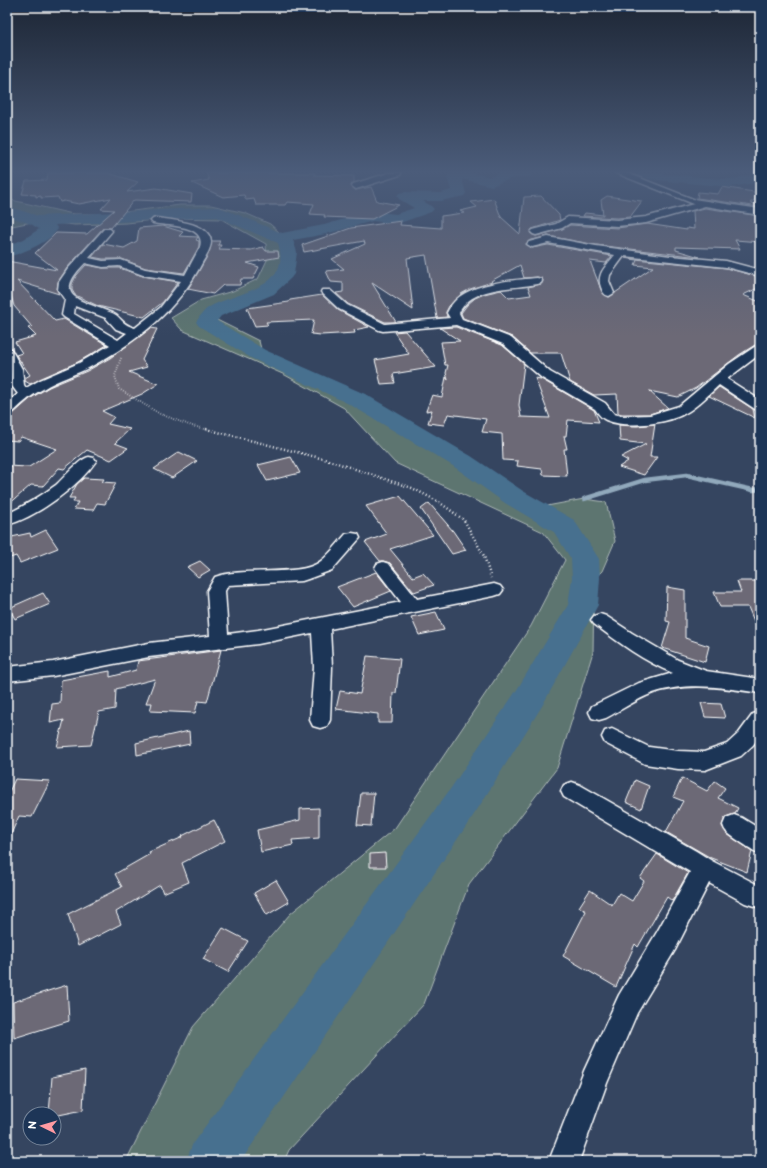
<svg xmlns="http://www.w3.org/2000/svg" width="767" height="1168" viewBox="0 0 767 1168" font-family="'Balsamiq Sans',sans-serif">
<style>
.green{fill:#5d746f;stroke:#aebab7}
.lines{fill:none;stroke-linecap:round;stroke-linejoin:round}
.stream{stroke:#91a9bc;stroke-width:4.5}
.river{fill:#476f8f;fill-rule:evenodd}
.building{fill:#6c6976;stroke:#fff}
.minor-casing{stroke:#fff;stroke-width:3}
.path-far1{stroke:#fff;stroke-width:2;stroke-dasharray:0.5 2;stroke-linecap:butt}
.path{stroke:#fff;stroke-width:2.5;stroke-dasharray:1 2.5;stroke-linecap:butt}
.minor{fill:#1d3557;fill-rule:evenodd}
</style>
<rect width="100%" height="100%" fill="#354560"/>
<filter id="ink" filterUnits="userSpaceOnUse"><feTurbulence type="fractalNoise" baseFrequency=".025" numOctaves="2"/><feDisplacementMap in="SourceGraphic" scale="8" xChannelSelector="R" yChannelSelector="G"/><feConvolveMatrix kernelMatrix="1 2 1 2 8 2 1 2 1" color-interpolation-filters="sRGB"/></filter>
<g filter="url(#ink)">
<path class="green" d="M7 199 73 214H109L180 205H211L245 213 270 224 290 242 291 259 272 287 207 315 259 341 263 357 355 397 415 437 444 448 467 468 547 506 584 499 606 502 615 541 602 571 594 579 593 652 557 768 469 884 424 1004 289 1150 284 1161H126L193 1027 290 914 395 828 531 626 565 560 543 532 395 463 344 408 285 375 182 330 171 318 201 300 233 291 258 279 267 260 266 244 221 219 171 218 127 223 75 225 37 221 12 226 7 225Z"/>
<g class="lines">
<path class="stream" d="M584 499 645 480 687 475 753 490 760 489"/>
<path class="river" d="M453 173H472L490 177 499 173H533L531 176 509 179 492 186 462 179 466 193 464 196 441 201H423L431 206 434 209 431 212 397 224 373 221 326 234 293 240 297 252 294 274 291 278 274 294 221 316 217 321 265 350 365 394 471 456 523 491 574 520 599 559 600 578 598 605 542 706 477 810 241 1161H186L193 1143 451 788 518 688 568 605 572 578 571 559 554 532 505 503 453 466 349 404 251 358 199 326 196 322C199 318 203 311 208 308 234 291 293 291 278 243L217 217 55 225 58 229C48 243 23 253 7 257V246L24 239 39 229 31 224 7 216V206L38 216 219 207 282 233 324 225 372 211 396 214 414 208 399 199 397 196 399 193 404 192 441 193 451 190 447 177 449 174Z
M636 173C667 172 698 178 730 179 741 179 748 173 760 173V179L754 183 731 187 655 180 638 176Z"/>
</g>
<path class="building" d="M48 173H108L138 182 127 192 156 188 192 194 191 202 134 200 111 228H103L67 268 58 282 57 290 59 294 17 281 55 321 64 319 107 345 78 362 30 384 25 381V378L30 375 16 355 22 353 15 342 36 336 28 328 32 327 14 306 10 292 7 293V261L57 270 35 253 56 233 87 234 114 210 101 209 111 198 79 204 64 201 60 202 58 197 41 198V196L36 197V195L22 194 26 181 47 180Z
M206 173H315L314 175 354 176V182L351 186 355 190 371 187 377 201 399 205 372 219 324 217 325 215 310 214 314 204 287 202 285 205H256L254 199 246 200 244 195 223 197 192 183 209 180Z
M722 187 760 193V196L750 203 760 205V207L697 198 698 192 718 194Z
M541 196 559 215 560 220 532 229 530 233 536 236 562 229 570 225 617 228 647 224 687 230V228L694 229 693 211 705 208 760 216V242L735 240 740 249 676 247V250L700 257 596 245 548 236 529 241 526 244 532 248 548 245 612 256 606 263 590 261 602 292 609 297 653 267 635 265 637 260 625 258 726 268 760 277V287L743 295 760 302V344L755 345 739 355 696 388 678 397 649 391 668 408 650 414H622L618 413 617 394 594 395 570 382 561 353H530L512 337 463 318 461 313 467 305 475 298 484 294 501 290 509 298 531 295 528 287 541 284 543 280 541 278 537 277 524 278 520 265 491 281 492 282 470 289 461 294 449 306 446 312 447 317 437 318 426 255 407 258 413 310 372 283 396 322H385L348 304 336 293 343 292V283L331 282 326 271 344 269 332 259 365 244 364 241 304 252 302 245 351 228 401 221 400 225 441 228V216L464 213 460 211 477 207 471 202 494 199 501 217 520 234 524 197Z
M607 196 641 201H642L630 217 617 218 583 216 585 213 603 215 601 200Z
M163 226 183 232 179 236 198 237 196 240 199 241V247L184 273 145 268 122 259H103L92 257 103 244 124 248 137 241 139 228Z
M212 241H220L218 245H221L219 249 251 250 263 247 266 251H278L279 257 247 263 259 267 253 279H241L240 285H223L213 294 188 289 208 255Z
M86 265 103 268H119L143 276 178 282 163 302 144 317 98 306 75 295 72 290V284L76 276Z
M322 295 338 310 369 327 354 330 355 333 321 335 311 334 314 320 266 322 268 325 255 326 247 308 289 302 290 300Z
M456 327 502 345 524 364 519 405 521 417 550 418 535 378 541 379 594 410 599 422 568 420 566 436H564L567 449H564L567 476 543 475 542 469 517 466 518 461 503 460 502 434 482 432 486 419 448 414 444 425 428 423 432 410 426 411 432 395 442 397 446 377 448 380 446 373 448 365H445L441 342 460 341 440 328Z
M151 328 157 329 142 360 147 367 129 372 158 384 142 394 102 411 114 417 108 424 130 429 115 443 128 448 111 460 87 450 64 469 59 468 43 486 31 485 7 506V466L29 467 57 449 21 437 18 441 7 440V415L13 414 31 398 49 387 87 371 110 358Z
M405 331 436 367 393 374 395 383 381 384 375 360 409 354 394 332Z
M719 387 753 409 755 418 709 396Z
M655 424 650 457H657L644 475 619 467 628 461 621 457 646 444 620 441 619 425 637 426Z
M179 452 197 461 172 478 154 469Z
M291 457 300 473 267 481 258 465Z
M84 478 104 479 102 482 116 483 105 504 97 503 93 510 74 509 78 502H73L75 498H69L77 484Z
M400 496 433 535 390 549 413 577 423 573 434 585 414 592 390 563 383 561H380L365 542 387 534 366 506Z
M429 503 453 531 466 550 452 554 421 509Z
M46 530 58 548 20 563 16 556 7 559V538L30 533 31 537Z
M200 561 210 570 198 577 187 567Z
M376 572 391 591 353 607 337 587Z
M737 581H760V635L748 607H720L714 592H741Z
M667 587 685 590V638L709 646 705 662 662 648 670 622 666 621Z
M43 593 50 604 15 619 9 608Z
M436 612 444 630 419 635 411 617Z
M221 650 207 702 198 701 195 713 150 711 152 703H146L155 679 116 689 115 709 99 712 91 745 57 747 64 720 50 723 52 704 60 703 61 680 110 671V677L136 670 138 661Z
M367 656 400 659 396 693H393L392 723H378V714L336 709 340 691 360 694Z
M701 703 721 704 725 718 705 717Z
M189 731 190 744 137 755 136 743Z
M682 778 707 791 715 781 725 788 718 798 738 808 735 814 725 817 722 826 727 834 752 851 747 872 711 858 666 832 683 801 673 797Z
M15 779 50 781 32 817 19 816 7 843V796Z
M635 780 649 786 641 809 626 802Z
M361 793H374L371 826 357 825Z
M319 808V838L292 840 293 845 261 852 257 830 300 820V809Z
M214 820 225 841 182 863 189 882 163 893 160 885 116 912 121 924 78 946 68 914 122 887 115 874 150 854 149 852 183 837 182 836Z
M385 853 386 867H370V854Z
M657 854 688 873 672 901 667 897 638 947 635 944 616 987 563 956 586 911 579 907 590 890 612 905 619 893 632 901 644 881 640 878Z
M276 880 289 902 267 915 254 893Z
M223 928 248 941 228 972 203 959Z
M67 985 69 1021 14 1038 13 1002Z
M85 1070 83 1110 54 1116V1114H49L52 1077Z"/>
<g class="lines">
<defs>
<path id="minor" d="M389 173H401L400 175 359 188 356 189 352 186 353 184Z
M616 173H627L693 199 760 209V215L705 206 646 223 617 226 570 223 562 228 536 235 533 234 531 232 533 230 556 224 568 217 617 220 646 217 694 204Z
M156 218C170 220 210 222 211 242 211 248 206 256 203 261 179 309 138 341 92 366 76 375 58 379 43 389 31 395 22 404 12 413L7 414V403L18 394 12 386 10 369 7 364V348L11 349 22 369 24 385 26 388 40 380 79 363 110 345 64 317 62 315 65 300 58 290 59 282 68 269 104 229H110L112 231 89 258 103 261 121 260 145 269 185 275 200 247C207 224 166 226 153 223L151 221 153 219ZM85 263 103 267 119 266 143 275 181 281 160 308 135 328C120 324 122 317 112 313 82 300 50 298 85 263ZM75 306 106 318 116 329 127 333 118 340 74 314Z
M548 237 596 246 670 256 726 261 760 270V276L726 267 624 256 610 275 609 281 614 293 609 296C604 295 603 292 601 287 596 274 607 265 615 255L548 243 532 247 527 244 529 242Z
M537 278 541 279 542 281 541 283C514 290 473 284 459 313L462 319 511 338 550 372 605 403 614 414 622 416 650 415 679 406 729 364 756 346 760 345V354L727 379 760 400V410L755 409 719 385C709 394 700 404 689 411 670 424 627 429 606 420 601 418 598 413 595 409L542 378 503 344 456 325 383 331 379 330 339 309 321 292 322 290H330L347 305 385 324 450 318 447 313C449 309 451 305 454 302 471 283 513 280 537 278Z
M89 457 94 458 96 461C79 486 37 517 7 525V514C24 506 41 496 56 485 65 477 79 459 89 457Z
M352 533 358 534 360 538 332 570 308 579 302 581 228 585 225 591 228 634 258 630 401 602 375 568 377 564 383 562 389 564 417 599 494 584 500 586 503 590 500 594 494 596 330 629 332 667 330 720 327 726 320 728 313 726 310 720 314 667 312 633 258 644 149 657 53 676 7 681V667L53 662 149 643 210 636 207 591 215 577C244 566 300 578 321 561 330 554 338 543 346 534Z
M600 614 606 616 632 633 678 660 706 671 760 679V693C723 688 690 681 653 693 637 699 621 710 606 718L599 720 592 718 589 712 592 706 639 683 673 673C645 662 618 642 594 624L591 620 594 616Z
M760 712V735L753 745 741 756 705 770 678 769 645 764 605 743 602 737 605 731 612 729 649 747 678 751 704 752 727 744 739 733 753 714Z
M572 782 580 785 696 851 712 861 760 886V908L745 903 709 883 675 950 637 1013 607 1083 579 1161H549L584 1071 619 995 657 932 690 872 564 797 561 791 564 785Z
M734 815 742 818 760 829V854C755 852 729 835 726 831 724 829 724 827 723 825L726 818Z"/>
</defs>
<use href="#minor" class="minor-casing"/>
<path class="path-far1" d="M121 358 115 376 119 389 160 414 192 426 210 430"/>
<path class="path" d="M206 429 328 460 412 488 439 502 464 520 484 556 491 578"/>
<use href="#minor" class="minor"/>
</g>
</g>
<linearGradient id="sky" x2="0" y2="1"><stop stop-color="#1d2635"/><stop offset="0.51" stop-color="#4b5c7a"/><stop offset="1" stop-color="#4b5c7a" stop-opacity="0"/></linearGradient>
<rect width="767" height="336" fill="url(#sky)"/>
<rect width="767" height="1168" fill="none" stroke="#1d3557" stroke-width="24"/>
<rect x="12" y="12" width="743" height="1144" fill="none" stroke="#fff" stroke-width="1.5" filter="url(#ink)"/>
<g transform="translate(42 1126) rotate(275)"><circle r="19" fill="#1d3557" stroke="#77869a"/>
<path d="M0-3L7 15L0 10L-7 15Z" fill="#ff9aa2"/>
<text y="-6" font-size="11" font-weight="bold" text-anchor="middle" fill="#ffffff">N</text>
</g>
</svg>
